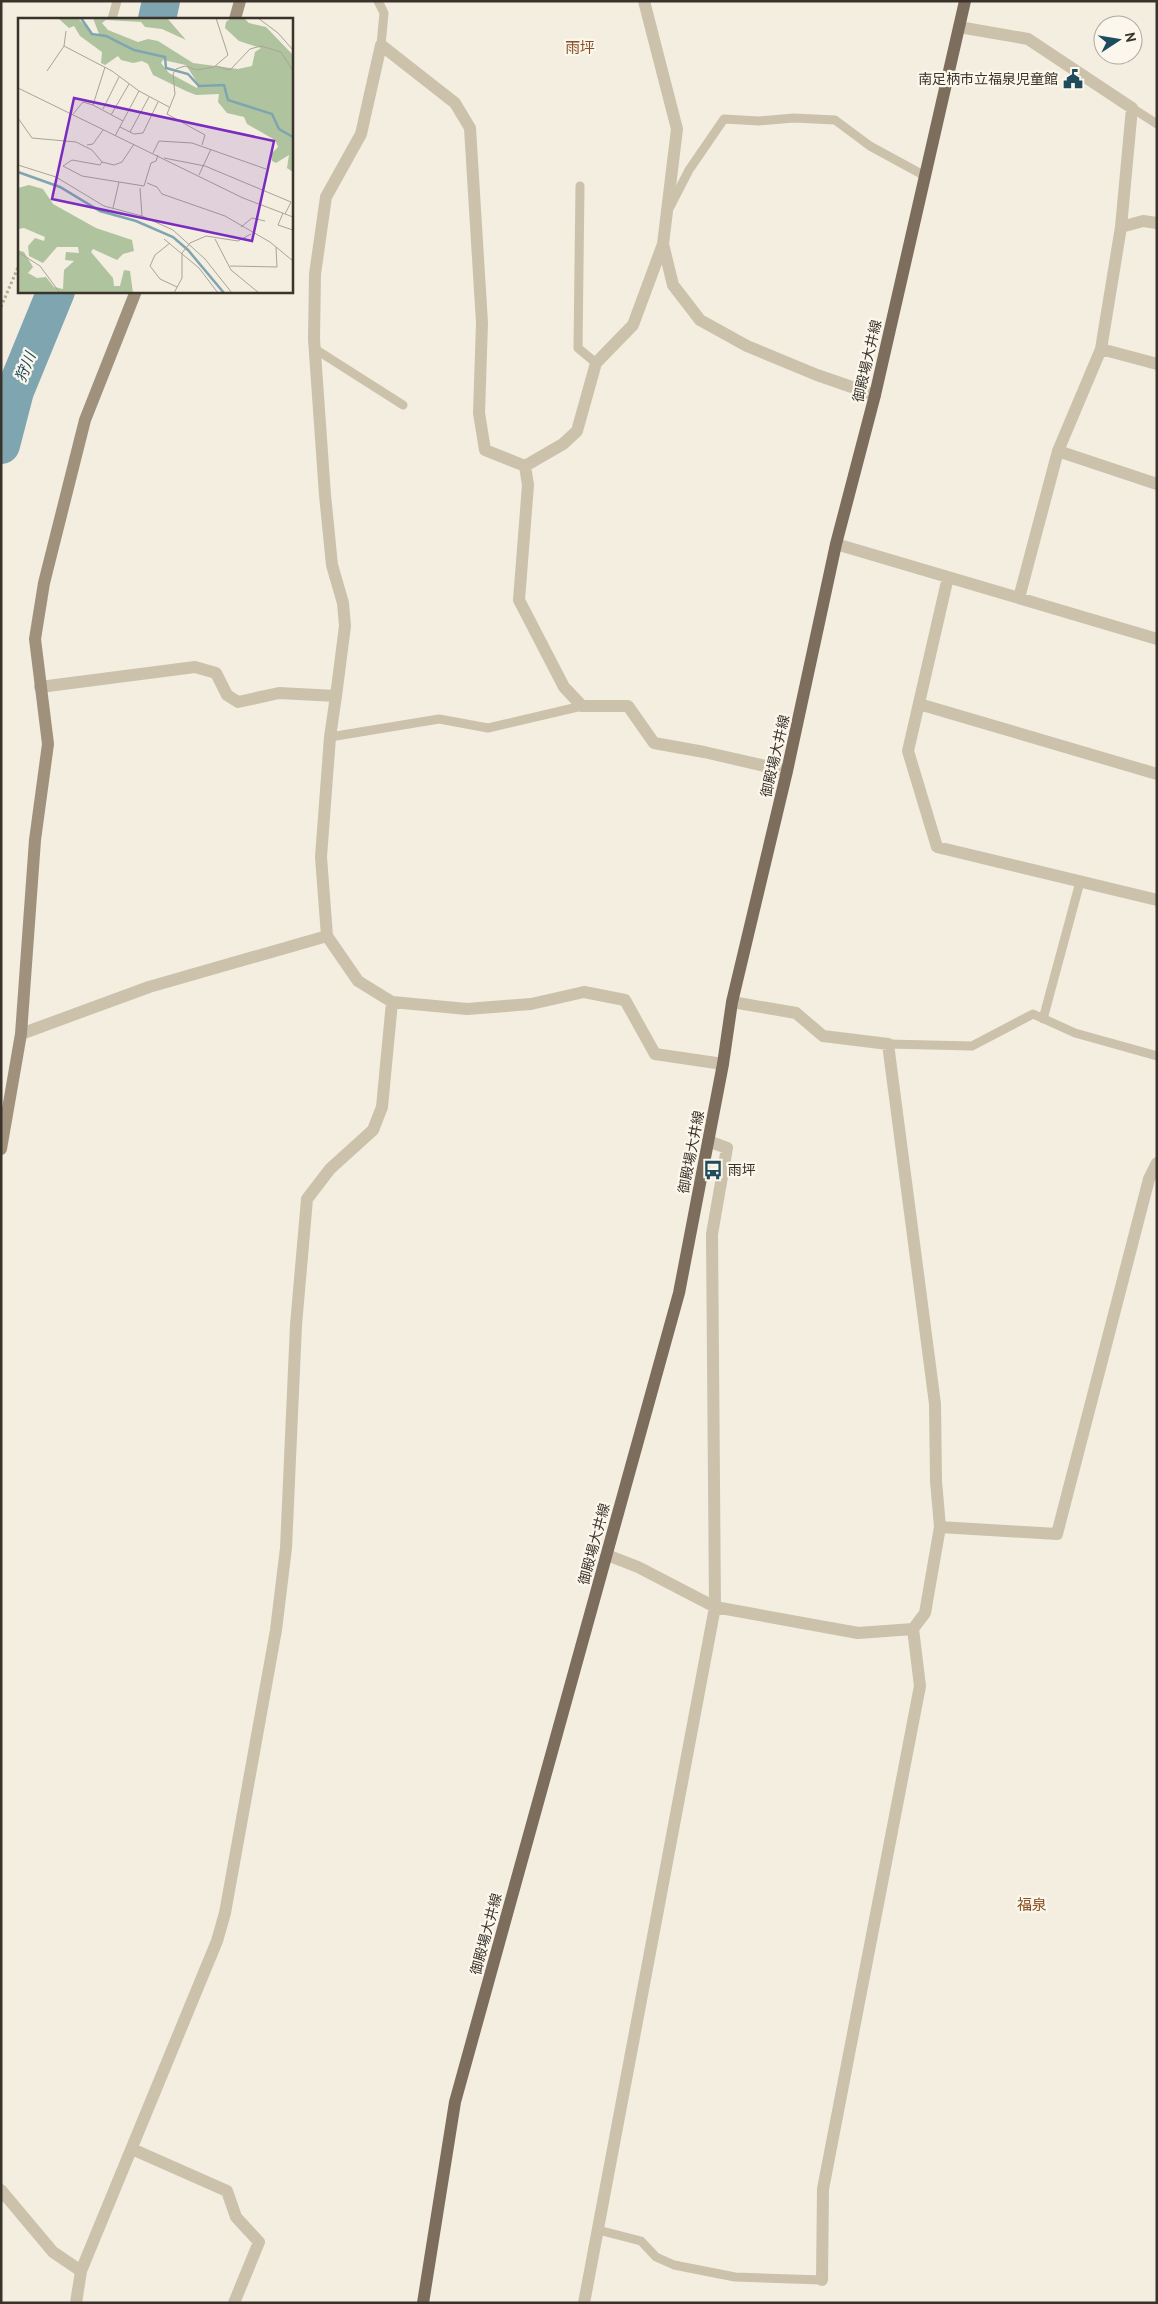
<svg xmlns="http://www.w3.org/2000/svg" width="1158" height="2304" viewBox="0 0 1158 2304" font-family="'PT Sans','Noto Sans JP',sans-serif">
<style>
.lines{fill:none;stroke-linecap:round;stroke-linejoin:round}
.river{stroke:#7fa5b1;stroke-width:38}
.path{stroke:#b8ab96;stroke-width:3;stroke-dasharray:2.5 2.5;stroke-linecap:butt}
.lane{stroke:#ccc1ab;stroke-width:9}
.street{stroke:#ccc1ab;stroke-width:12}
.secondary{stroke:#a0917d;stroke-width:12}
.primary{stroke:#7c6d5c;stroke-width:12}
.labels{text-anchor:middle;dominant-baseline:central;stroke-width:4.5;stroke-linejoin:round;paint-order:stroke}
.poi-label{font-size:14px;fill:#3a332b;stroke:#fbf7ed;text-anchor:end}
.street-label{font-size:14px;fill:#3a332b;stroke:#fbf7ed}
.neighbourhood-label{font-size:15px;fill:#8a5023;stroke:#fbf7ed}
.water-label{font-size:15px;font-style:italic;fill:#1f4c5d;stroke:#fbf7ed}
.inset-river{fill:none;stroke:#7fa5b1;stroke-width:2.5}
.inset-road{fill:none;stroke:#a9a398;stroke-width:1}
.view{fill:#7b2cbf;fill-opacity:0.15;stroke:#7b2cbf;stroke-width:2.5}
.inset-edge{fill:none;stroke:#3a332b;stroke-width:2.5}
</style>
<rect width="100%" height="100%" fill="#f3eee0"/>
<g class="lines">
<path class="river" d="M157 19 161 1
M1 445 15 391 56 291"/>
<path class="path" d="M1 307 19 265"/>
<path class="lane" d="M378 1 384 13 381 45
M112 19 117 1
M1132 108 1157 124
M580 186 578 348 596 363
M670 207 689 170 724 119 759 121 794 118 835 120 870 146 925 176
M315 349 403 405
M330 737 439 719 488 728 582 706
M1043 1019 1080 882
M888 1044 972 1046 1033 1014 1075 1033 1157 1056
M598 2230 641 2241 656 2257 674 2265 735 2277 822 2280"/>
<path class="street" d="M959 27 1028 39 1132 108 1121 227
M663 244 673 285 700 320 747 346 817 375 875 395
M1101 349 1157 364
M1058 451 1157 484
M525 466 563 444 577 431 596 363 633 325 663 244 677 129 644 1
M525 466 528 485 519 600 564 687 582 706H628L654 743 704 752 787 771
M836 544 1157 639
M948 577 908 751 937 847 1157 900
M1019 598 1058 451 1101 349 1121 227 1143 221 1157 223
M40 687 195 667 216 673 227 695 238 702 279 693 336 696 330 737 321 857 327 936 358 981 392 1002 467 1009 531 1004 584 992 625 1000 655 1054 723 1064
M336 696 345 626 343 603 332 565 325 495 314 339 315 274 326 197 361 134 381 45 455 103 470 128 482 323 479 413 485 450 525 466
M919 704 1157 774
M732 1002 796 1013 823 1036 888 1044 935 1404 936 1481 940 1527 925 1613 913 1629 920 1686 823 2189 822 2280
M21 1034 149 987 327 936
M940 1527 1057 1534 1149 1179 1157 1163
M607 1555 638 1567 715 1607 858 1633 913 1629
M132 2149 227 2191 236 2217 259 2242 234 2303
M1 2190 53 2252 81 2271
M76 2303 81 2271 217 1941 225 1913 276 1630 286 1548 296 1325 307 1199 330 1169 373 1130 382 1107 392 1002
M584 2303 715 1607 712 1234 727 1148 708 1141"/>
<path class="secondary" d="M235 19 240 1
M1 1149 21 1034 35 840 48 744 35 639 44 583 85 420 136 291"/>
<path class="primary" d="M423 2303 455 2102 679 1293 723 1064 732 1002 787 771 836 544 875 395 965 1"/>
</g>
<defs>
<symbol id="civic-bare" viewBox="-9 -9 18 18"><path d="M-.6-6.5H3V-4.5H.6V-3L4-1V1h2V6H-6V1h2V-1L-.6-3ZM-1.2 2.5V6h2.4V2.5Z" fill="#1f4c5d" stroke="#fbf7ed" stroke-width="2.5" paint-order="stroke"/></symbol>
<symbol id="bus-bare" viewBox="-9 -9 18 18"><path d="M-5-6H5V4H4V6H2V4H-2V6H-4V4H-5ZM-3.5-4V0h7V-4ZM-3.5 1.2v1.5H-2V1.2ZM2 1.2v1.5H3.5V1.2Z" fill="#1f4c5d" stroke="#fbf7ed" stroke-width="2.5" paint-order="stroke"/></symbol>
</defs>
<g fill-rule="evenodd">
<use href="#civic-bare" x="1059" y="65" width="28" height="28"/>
<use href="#bus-bare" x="699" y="1156" width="28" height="28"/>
</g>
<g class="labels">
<g class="poi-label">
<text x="1058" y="79">南足柄市立福泉児童館</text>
<text x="728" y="1170" text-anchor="start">雨坪</text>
</g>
<g class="street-label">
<text transform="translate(867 361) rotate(-77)">御殿場大井線</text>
<text transform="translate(775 756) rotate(-77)">御殿場大井線</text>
<text transform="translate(691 1152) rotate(-79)">御殿場大井線</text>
<text transform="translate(594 1544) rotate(-75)">御殿場大井線</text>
<text transform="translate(486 1934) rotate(-75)">御殿場大井線</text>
</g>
<g class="neighbourhood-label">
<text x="580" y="47">雨坪</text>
<text x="1032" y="1904">福泉</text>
</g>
<g class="water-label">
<text transform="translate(25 367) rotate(-68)">狩川</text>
</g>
</g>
<g transform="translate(18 18)">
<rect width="275" height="275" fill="#f3eee0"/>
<path d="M27 0H60L77 18 81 16 75 0H149L168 22 144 11 127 9 123 4 88 2 84 5 90 12 120 24 130 21 140 23 175 45 220 51 234 48 237 34 243 30 221 23 207 10 208 4 213 0H226L231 5 248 9 275 37V154L269 150 271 137 258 145 254 143 253 136 260 129 257 122 229 106 226 99 209 95 200 84 201 76 178 77 168 73 135 57 130 46 124 43 115 45 103 42 100 38 87 47 83 45 84 34 62 18 56 8 51 10 41 1ZM145 42 168 47 180 66 179 70 151 55 143 45ZM11 167 25 171 35 186 78 210 114 222 116 233 105 236 99 242 75 231 73 234 95 260 96 268H102L106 252 112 253 115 275H0V232L6 234 15 249 10 255 19 260 28 259 36 269 45 271 46 252 56 243 47 242 48 234 61 235 60 229H39L25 245 11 238 10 228 17 220 26 223 27 219 6 210 0 211V170Z" fill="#b0c39f" fill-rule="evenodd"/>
<path class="inset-river" d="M63 0 74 16 88 18 116 32 147 39 148 50 170 56 181 68 206 67 210 82 254 96 261 111 275 119M0 154 42 169 82 193 118 203 155 219 170 232 206 275"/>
<path class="inset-road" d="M240 0 260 15 275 32M46 28 94 53 121 73 151 89M198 48 212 52 232 31 243 28 263 34 275 53M87 49 75 87 105 103M29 53 46 28 48 13M0 70 225 180 275 199M85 91 101 59M55 96 65 84 75 87M93 97 111 66M0 100 14 120 58 124 74 132 84 144M102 109 116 116 125 115 140 84M112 114 131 79M97 118 121 73M69 127 75 126 85 112M184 127 187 117 149 96 157 76 155 56 158 51 167 48 179 52 196 49 210 37 198 0M135 135 141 123 174 125 248 151M146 140 187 148 273 184 267 196M0 147 38 159 86 188 124 198 155 212 187 241 214 275M181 157 193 131M101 164 64 158 45 148 54 142 82 147 84 144 96 147 104 144 116 126M129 165 139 169 144 176 207 198 252 224 275 243M122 170 124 198M95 190 101 164 126 168 133 145 138 143 140 137M265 195 260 207 275 212M223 209 234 200 247 203M146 221 181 250 200 275M197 221 213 252 241 275M152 225 137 237 132 248 142 261 159 269M0 234 22 248 42 275M212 248 259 249 258 229M156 275 164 260V235L172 225 188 218 220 223 233 216"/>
<path class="view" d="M56 80 256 123 234 223 34 181Z"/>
<rect width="275" height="275" class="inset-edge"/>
</g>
<rect width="1158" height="2304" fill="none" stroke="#3a332b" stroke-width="5"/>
<g transform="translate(1118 40) rotate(78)"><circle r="24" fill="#fbf7ed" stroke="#aea99f"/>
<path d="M0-4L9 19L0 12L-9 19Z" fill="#1f4c5d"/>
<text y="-8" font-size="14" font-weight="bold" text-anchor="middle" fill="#3a332b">N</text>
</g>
</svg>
